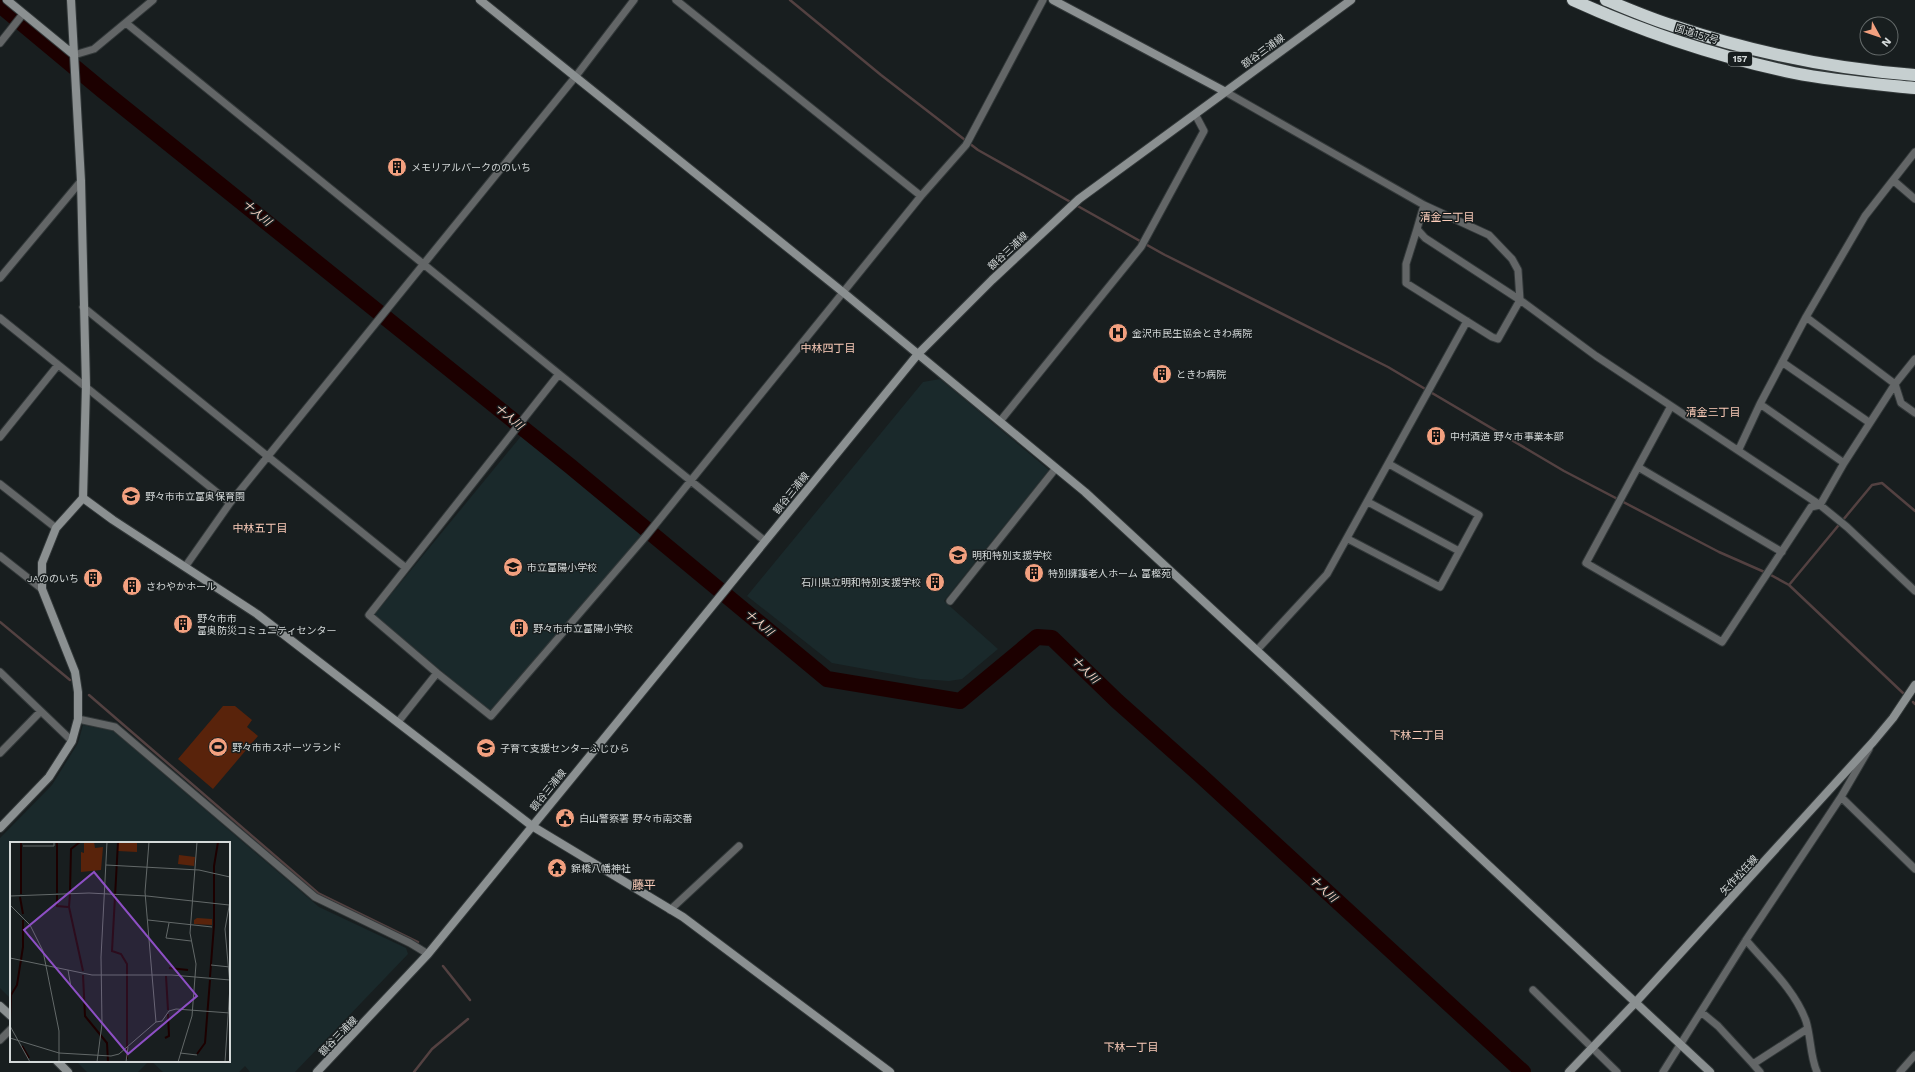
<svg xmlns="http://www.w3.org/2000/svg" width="1915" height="1072" viewBox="0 0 1915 1072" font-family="'Work Sans','Noto Sans JP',sans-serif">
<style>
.built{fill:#1a292b}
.green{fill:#59230b}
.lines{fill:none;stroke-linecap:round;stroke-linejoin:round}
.stream{stroke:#534141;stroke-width:2.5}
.river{stroke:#1c0000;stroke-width:16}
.street-casing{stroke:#323839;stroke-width:9}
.secondary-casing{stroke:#323839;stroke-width:10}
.highway-casing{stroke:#323839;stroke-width:14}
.street{stroke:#636667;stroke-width:7}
.secondary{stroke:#8b9091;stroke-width:8}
.highway{stroke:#c6cfd0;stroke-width:12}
.labels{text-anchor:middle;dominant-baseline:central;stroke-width:3;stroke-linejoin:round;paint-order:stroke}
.shield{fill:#181e1f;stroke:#9ca1a1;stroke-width:1}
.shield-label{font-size:9px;font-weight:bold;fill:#d4d9d9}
.street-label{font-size:10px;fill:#d4d9d9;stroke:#181e1f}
.poi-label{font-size:10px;fill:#d4d9d9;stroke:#181e1f;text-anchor:start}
.water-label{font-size:11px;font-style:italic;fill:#fdd7c8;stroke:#181e1f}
.neighbourhood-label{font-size:11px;fill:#fdcdba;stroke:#181e1f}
.quarter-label{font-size:12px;fill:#fdcdba;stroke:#181e1f}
.inset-river{fill:none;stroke:#1c0000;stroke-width:2}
.inset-road{fill:none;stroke:#636969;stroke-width:1}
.view{fill:#8d4fc4;fill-opacity:0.15;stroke:#8d4fc4;stroke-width:2}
.inset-edge{fill:none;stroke:#d4d9d9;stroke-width:2}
</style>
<rect width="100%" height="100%" fill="#181e1f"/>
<path class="built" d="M940 379 1049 470 944 601 998 649 962 679 949 681 920 679 832 663 747 596 923 382Z
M522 435 642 535 490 711 374 615Z
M83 725 113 731 319 907 406 948 408 954 295 1072H250L245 1066 239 1072H163L151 1061H229V843H11V999L0 988V838L52 785 78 743Z
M76 1061H149L138 1072H87Z"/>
<path class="green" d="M223 706H235L252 720 247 727 258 736 213 789 178 759Z"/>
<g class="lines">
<path class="stream" d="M790 0 881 75 978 150 1165 255 1388 367 1564 471 1719 552 1769 574 1789 585 1903 693
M1789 585 1872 485 1882 483 1915 511
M0 622 70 680
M89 695 318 893 418 942
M1913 702 1915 704
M443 966 470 1000
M414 1072 432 1049 468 1019"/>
<path class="river" d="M0 5 102 90 570 466 827 679 960 701 1037 637 1052 638 1117 701 1199 774 1523 1072"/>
<defs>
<path id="street" d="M676 0 921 196
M126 23 765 541
M0 43 23 14
M74 55 94 49 153 0
M1224 91 1424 205 1489 235 1512 259 1518 270 1520 300 1596 356 1820 505 1847 527 1915 591
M1894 181 1915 199
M1417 229 1406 264V283L1492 337 1498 339 1520 300 1425 238 1417 229 1424 205
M0 278 81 181
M83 307 406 568
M1806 317 1865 216 1915 152
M0 318 230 503
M1782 362 1870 423
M559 374 369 615 437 673 491 716 646 536 921 196 966 145 1043 0
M1671 406 1586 563 1722 642 1811 507 1820 505 1844 463 1760 404
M1001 420 1141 247 1204 131 1195 114
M0 437 58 365
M1739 449 1760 404 1806 317 1895 384 1901 403 1915 413
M1844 463 1895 384 1915 359
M1638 467 1782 552
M0 484 56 528
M1368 502 1459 551
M1348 539 1440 587 1479 515 1389 464
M0 556 42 589
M185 567 230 503 576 76 634 0
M950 601 1056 468
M1257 650 1327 574 1467 321
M0 672 72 741
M78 719 115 727 315 897 410 943 428 954
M398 722 437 673
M1869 749 1841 797 1915 869
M0 753 40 712
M670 910 739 846
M1746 940C1767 965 1795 990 1806 1021 1811 1037 1810 1056 1817 1072
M1533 990 1617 1072
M1701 1012 1718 1026 1753 1064
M0 1040 11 1029
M1663 1072 1746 940 1841 797
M1760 1072 1753 1064 1807 1029
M1900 1072 1915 1055"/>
<path id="secondary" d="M7 0 74 55
M71 0 81 181 86 386 83 498
M480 0 844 293 1085 492 1381 765 1710 1072
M1053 0 1224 91
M0 828 49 777 72 741 78 719V692L75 672 42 589V563L56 528 83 498 113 520 257 614 532 826 683 917 890 1072
M0 1006 11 1016
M57 1061 68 1072
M317 1072 428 954 918 354 992 280 1079 199 1351 0
M1569 1072 1635 1003 1873 742 1893 718 1915 685"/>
<path id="highway" d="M1573 0C1643 32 1719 57 1794 73 1834 81 1875 84 1915 88
M1606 0C1628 9 1651 19 1674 26 1751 52 1833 69 1915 75"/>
</defs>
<use href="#street" class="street-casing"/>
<use href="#secondary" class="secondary-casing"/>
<use href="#highway" class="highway-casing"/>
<use href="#street" class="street"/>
<use href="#secondary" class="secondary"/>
<use href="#highway" class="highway"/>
</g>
<defs>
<symbol id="building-disc" viewBox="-11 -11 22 22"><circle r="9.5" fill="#f2a07f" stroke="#181e1f"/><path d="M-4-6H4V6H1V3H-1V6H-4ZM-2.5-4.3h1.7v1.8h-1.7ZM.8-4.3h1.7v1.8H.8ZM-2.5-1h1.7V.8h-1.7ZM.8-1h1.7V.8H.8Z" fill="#111"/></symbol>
<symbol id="hospital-disc" viewBox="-11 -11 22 22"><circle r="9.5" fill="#f2a07f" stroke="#181e1f"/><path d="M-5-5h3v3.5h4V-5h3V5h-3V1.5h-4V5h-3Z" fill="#111"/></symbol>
<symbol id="school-disc" viewBox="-11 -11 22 22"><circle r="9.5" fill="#f2a07f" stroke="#181e1f"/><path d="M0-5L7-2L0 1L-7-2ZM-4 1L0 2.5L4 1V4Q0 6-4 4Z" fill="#111"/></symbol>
<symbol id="stadium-disc" viewBox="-11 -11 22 22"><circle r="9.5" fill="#f2a07f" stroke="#181e1f"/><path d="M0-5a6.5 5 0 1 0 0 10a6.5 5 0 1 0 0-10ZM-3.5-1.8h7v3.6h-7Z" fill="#111"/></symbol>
<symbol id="civic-disc" viewBox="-11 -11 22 22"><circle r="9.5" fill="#f2a07f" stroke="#181e1f"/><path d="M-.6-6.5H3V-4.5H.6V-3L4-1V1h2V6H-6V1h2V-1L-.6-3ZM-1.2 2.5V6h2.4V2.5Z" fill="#111"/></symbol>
<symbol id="temple-disc" viewBox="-11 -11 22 22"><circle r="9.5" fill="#f2a07f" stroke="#181e1f"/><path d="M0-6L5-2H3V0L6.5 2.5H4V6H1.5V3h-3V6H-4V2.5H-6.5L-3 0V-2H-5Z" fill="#111"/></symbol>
</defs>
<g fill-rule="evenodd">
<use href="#building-disc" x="386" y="156" width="22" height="22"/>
<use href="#hospital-disc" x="1107" y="322" width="22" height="22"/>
<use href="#building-disc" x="1151" y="363" width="22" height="22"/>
<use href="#building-disc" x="1425" y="425" width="22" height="22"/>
<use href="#school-disc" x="120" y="485" width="22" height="22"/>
<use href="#school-disc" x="947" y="544" width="22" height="22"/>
<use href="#school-disc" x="502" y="556" width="22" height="22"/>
<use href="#building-disc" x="1023" y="562" width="22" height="22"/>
<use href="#building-disc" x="82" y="567" width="22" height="22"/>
<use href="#building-disc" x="924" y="571" width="22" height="22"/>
<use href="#building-disc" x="121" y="575" width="22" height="22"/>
<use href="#building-disc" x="172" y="613" width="22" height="22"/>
<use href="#building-disc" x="508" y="617" width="22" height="22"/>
<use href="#stadium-disc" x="207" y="736" width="22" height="22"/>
<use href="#school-disc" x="475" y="737" width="22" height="22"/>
<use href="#civic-disc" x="554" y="807" width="22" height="22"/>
<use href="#temple-disc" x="546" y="857" width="22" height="22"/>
</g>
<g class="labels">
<rect class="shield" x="1728" y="52" width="24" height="14" rx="3"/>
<g class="shield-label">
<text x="1740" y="59">157</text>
</g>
<g class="street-label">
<text transform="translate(1697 34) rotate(17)">国道157号</text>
<text transform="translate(1263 51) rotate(-36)">額谷三浦線</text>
<text transform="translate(1008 251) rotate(-43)">額谷三浦線</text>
<text transform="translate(791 493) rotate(-51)">額谷三浦線</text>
<text transform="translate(548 790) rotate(-51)">額谷三浦線</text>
<text transform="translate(1739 875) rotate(-47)">矢作松任線</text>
<text transform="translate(338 1036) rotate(-46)">額谷三浦線</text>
</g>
<g class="poi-label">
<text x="411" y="167">メモリアルパークののいち</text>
<text x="1132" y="333">金沢市民生協会ときわ病院</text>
<text x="1176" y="374">ときわ病院</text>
<text x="1450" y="436">中村酒造 野々市事業本部</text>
<text x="145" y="496">野々市市立富奥保育園</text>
<text x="972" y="555">明和特別支援学校</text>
<text x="527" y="567">市立富陽小学校</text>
<text x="1048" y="573">特別擁護老人ホーム 富樫苑</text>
<text x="79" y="578" text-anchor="end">JAののいち</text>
<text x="921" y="582" text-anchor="end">石川県立明和特別支援学校</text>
<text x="146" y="586">さわやかホール</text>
<text x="197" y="618">野々市市<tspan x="197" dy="12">富奥防災コミュニティセンター</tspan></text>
<text x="533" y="628">野々市市立富陽小学校</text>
<text x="232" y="747">野々市市スポーツランド</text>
<text x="500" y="748">子育て支援センターふじひら</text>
<text x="579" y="818">白山警察署 野々市南交番</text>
<text x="571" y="868">錦橋八幡神社</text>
</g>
<g class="water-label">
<text transform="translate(257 213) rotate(39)">十人川</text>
<text transform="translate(509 417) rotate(39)">十人川</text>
<text transform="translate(759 623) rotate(40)">十人川</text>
<text transform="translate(1085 670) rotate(44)">十人川</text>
<text transform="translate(1323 889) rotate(42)">十人川</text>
</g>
<g class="neighbourhood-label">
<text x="1447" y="217">清金二丁目</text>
<text x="828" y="348">中林四丁目</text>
<text x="1713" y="412">清金三丁目</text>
<text x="260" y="528">中林五丁目</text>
<text x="1417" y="735">下林二丁目</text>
<text x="1131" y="1047">下林一丁目</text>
</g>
<g class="quarter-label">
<text x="644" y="885">藤平</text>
</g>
</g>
<g transform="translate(10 842)">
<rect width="220" height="220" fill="#181e1f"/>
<path d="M74 0H84L85 6 93 5 91 28 71 30V10L74 11ZM108 0H127V10L108 9ZM169 13 185 15 184 24 168 22ZM187 76 202 77V83L184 82V78Z" fill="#59230b"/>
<path class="inset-river" d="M11 0V52M108 0 102 109 111 112 117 122V217M60 50 61 7 70 0M47 51V0M60 52 59 65 73 129M47 53V64L58 65M10 55 13 72M159 126 178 128M73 133 75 174 97 201 98 220M156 134 158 168M200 135 204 83V24L208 0M0 178 1 153 7 143 13 105V78M155 196 159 194 158 172M12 204 19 216M187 212 195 201 200 138"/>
<path class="inset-road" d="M139 0 135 50 146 180 152 179 159 169 166 167 220 171M13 4H44V0M96 23 189 28 220 35M0 54 79 51 137 54 219 63M220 59 215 87 220 144M0 63 20 83 33 109 49 189V220M138 78 202 85M159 81 156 96 181 99M0 116 82 133H162L220 138M201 123 220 125M58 128 61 145M0 184 20 220M0 196 49 211M49 211 101 214 109 212 146 180M170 211 187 213M87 220 92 182 91 115 97 0M116 220 118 205M168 220 182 174 186 122 180 91 187 0M215 220 220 144"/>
<path class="view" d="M84 30 187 154 118 212 14 88Z"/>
<rect width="220" height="220" class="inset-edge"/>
</g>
<g transform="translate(1879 36) rotate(130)"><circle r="19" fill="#181e1f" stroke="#636969"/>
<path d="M0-3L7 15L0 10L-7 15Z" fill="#f2a07f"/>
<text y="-6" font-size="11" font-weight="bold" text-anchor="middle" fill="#d4d9d9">N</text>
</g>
</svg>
